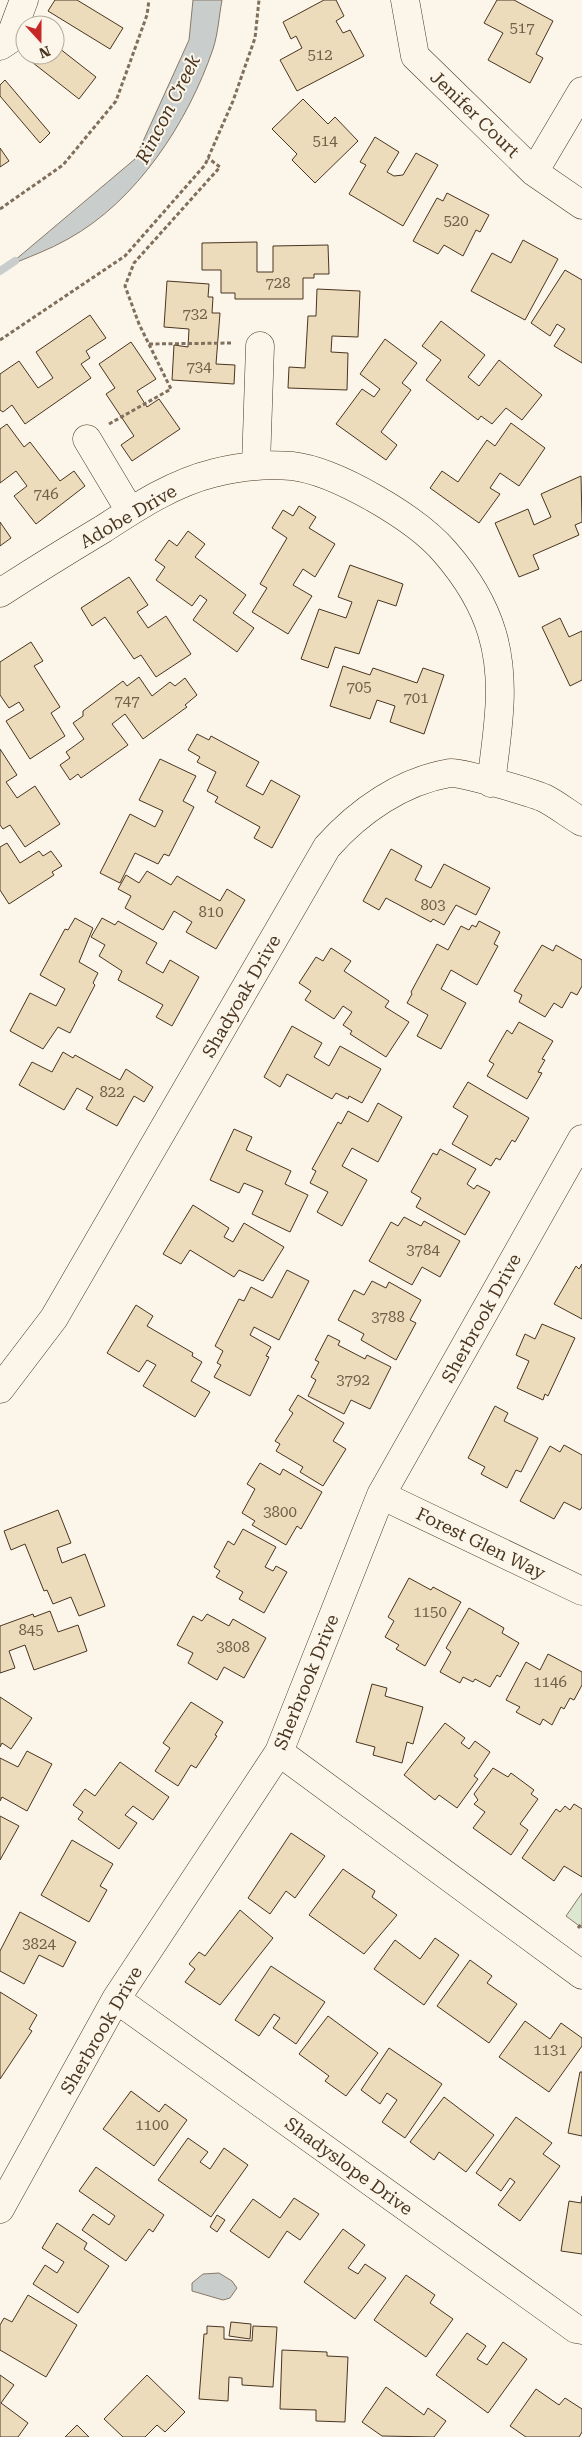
<svg xmlns="http://www.w3.org/2000/svg" width="582" height="2437" viewBox="0 0 582 2437" font-family="'Roboto Serif',serif">
<style>
.green{fill:#dce7d0;stroke:#887966}
.water{fill:#c9cecd;stroke:#887966}
.lines{fill:none;stroke-linecap:round;stroke-linejoin:round}
.stream{stroke:#c9cecd;stroke-width:8}
.building{fill:#ecdcbc;stroke:#4a3520}
.minor-casing{stroke:#4a3520;stroke-width:29}
.path{stroke:#7f6f5c;stroke-width:3;stroke-dasharray:4 2.5;stroke-linecap:butt}
.minor{stroke:#fbf6e9;stroke-width:28}
.labels{text-anchor:middle;dominant-baseline:central;stroke-width:4;stroke-linejoin:round;paint-order:stroke}
.number-label{font-size:15px;fill:#725f47}
.street-label{font-size:18px;fill:#4a3520;stroke:#fbf6e9}
.water-label{font-size:19px;font-style:italic;fill:#4a3520;stroke:#fbf6e9}
</style>
<rect width="100%" height="100%" fill="#fbf6e9"/>
<path class="green" d="M582 1893V1928L566 1916Z"/>
<path class="water" d="M193 0H222C219 16 218 34 213 49 188 122 137 201 68 239 49 250 28 257 8 266L135 159 189 40Z
M219 2273 232 2281 237 2288 230 2298 223 2300 192 2291V2283L203 2274Z"/>
<g class="lines">
<path class="stream" d="M0 271 15 261"/>
</g>
<path class="building" d="M55 0H77L123 28 110 49 48 11Z
M324 0H336L344 16 336 21 343 33 350 30 364 56 297 91 280 60 302 48 296 36 291 39 283 22Z
M497 0H514L553 21 536 54 543 58 530 83 488 60 503 33 484 23Z
M55 45 96 77 79 99 23 55 25 52V55H55Z
M5 80 50 133 40 143 0 96V85Z
M303 99 328 124 335 117 358 141 315 183 292 160 297 154 272 129Z
M375 137 399 152 387 172 394 176 403 175 416 153 438 165 403 226 349 194 366 165 360 162Z
M0 148 9 161 0 167Z
M447 193 489 215 480 232 476 230 463 256 444 245 438 254 413 241 437 198 443 201Z
M523 240 558 259 525 320 471 291 492 253 511 263Z
M257 242V272H273V246L328 245 329 274H314V278H303V299H235V293H221V270H202V243Z
M565 270 582 280V363L554 346 565 329 557 324 550 336 531 323Z
M167 281 209 284 208 297H213L212 313H220L216 364 235 365 234 384 172 380 174 345 188 347 189 329 164 327Z
M317 289 360 291 358 337 332 336 331 352 348 353 347 390 288 388 289 367 305 368 308 316H316Z
M90 315 106 338 86 351 90 358 81 364 91 378 25 424 12 405 3 412 0 410V374L19 361 38 388 53 378 36 352Z
M441 321 485 355 468 377 479 386 499 360 542 395 522 420 506 408 492 424 481 416 478 420 426 380 441 360 422 346Z
M385 339 417 363 402 383 411 390 381 432 397 445 386 460 336 424 362 389 374 397 380 389 360 374Z
M131 342 156 379 137 391 147 407 159 399 180 429 132 461 121 445 134 436 106 394 115 388 99 364Z
M511 423 545 448 519 486 500 473 490 488 500 494 479 523 430 488 442 471 458 482 487 440 495 446Z
M7 424 24 447 30 442 60 481 74 471 85 486 36 524 14 496 27 486 16 471 0 483V429Z
M581 476 582 522 575 525 579 535 533 555 539 569 519 577 495 523 528 509 534 525 551 517 541 494Z
M299 506 316 517 309 528 335 544 315 577 303 569 293 585 312 596 288 634 252 612 267 588 260 584 287 538 272 528 283 510 293 516Z
M0 522 11 538 0 546Z
M188 531 205 544 195 557 246 595 233 613 254 628 237 652 193 620 207 600 200 595 192 606 156 580 165 567 155 560 169 540 177 546Z
M350 565 403 584 396 606 378 600 359 654 335 647 328 668 301 659 319 609 346 618 352 602 338 597Z
M129 577 148 605 137 612 148 628 166 616 191 654 156 677 141 655 134 659 105 617 92 626 81 608Z
M560 618 569 637 582 631V680L570 686 542 627Z
M31 642 43 661 34 666 60 707 51 713 65 736 30 759 6 721 24 710 19 702 9 708 0 695V662Z
M343 666 370 675 373 668 417 683 423 668 444 675 424 734 390 722 395 706 377 700 370 719 330 706Z
M139 677 152 696 170 682 175 686 185 678 197 695 185 705 187 707 143 739 125 714 112 724 128 745 81 778 78 774 70 780 60 765 70 758 66 752 84 739 73 723 83 716V711L123 681 127 686Z
M197 734 209 740 211 736 259 762 246 786 263 795 271 780 300 796 272 848 254 838 260 827 215 802 218 797 207 791 216 772 197 762 200 757 188 750Z
M0 749 17 775 6 782 17 798 35 786 60 824 25 847 10 825 3 829 0 825Z
M160 759 196 776 183 801 194 807 169 856 164 854 158 864 135 853 120 883 100 873 130 814 155 827 163 811 139 800Z
M7 843 20 863 39 851 43 856 51 851 62 866 52 872 54 875 9 904 0 890V847Z
M391 849 422 866 415 880 431 888 444 864 490 888 476 915 456 905 444 925 433 919 431 922 386 898 379 910 363 901Z
M147 871 171 885 177 876 220 901 227 889 245 900 216 949 186 932 192 922 174 911 163 930 125 908 131 896 118 889 126 875 139 883Z
M75 918 93 928 79 962 98 973 93 983 95 985 70 1033 58 1027 43 1049 10 1031 30 993 56 1006 65 989 40 975 65 929 68 930Z
M102 918 115 925 118 921 157 943 146 963 163 973 170 960 199 977 172 1026 156 1017 163 1005 118 980 122 971 99 956 105 945 91 937Z
M479 921 500 932 494 944 498 946 477 985 451 970 441 989 466 1003 441 1049 417 1036 428 1015 407 1003 412 994 411 992 437 944 448 950 461 926 469 930 472 925 476 927Z
M542 945 553 951 556 945 582 960V986L577 995 571 992 562 1008 554 1003 545 1017 519 1002 522 995 514 991Z
M331 948 351 961 344 971 389 1001 385 1007 409 1022 386 1057 350 1034 352 1031 343 1025 352 1012 343 1006 334 1019 305 1000 311 991 299 983 316 957 323 961Z
M519 1022 553 1041 542 1059 545 1060 538 1072 542 1073 527 1099 487 1076 494 1064 489 1061 507 1030 512 1034Z
M292 1026 322 1043 314 1057 329 1066 340 1046 381 1069 362 1103 349 1096 348 1099 336 1093 332 1099 287 1074 280 1087 264 1077Z
M63 1052 73 1058 75 1055 120 1080 126 1069 153 1087 144 1102 134 1096 117 1126 86 1109 93 1097 77 1088 64 1110 19 1085 32 1062 52 1072Z
M468 1082 529 1118 515 1142 512 1140 500 1160 496 1158 491 1166 452 1144 468 1116 453 1107Z
M378 1103 402 1117 378 1162 352 1148 342 1166 367 1180 342 1226 317 1212 328 1192 310 1183 316 1171 312 1169 338 1122 341 1124 348 1111 368 1122Z
M234 1129 252 1137 246 1150 291 1171 285 1184 308 1195 290 1232 252 1214 263 1191 244 1183 239 1193 210 1180Z
M440 1149 476 1169 467 1184 474 1189 477 1185 490 1192 465 1235 416 1207 421 1198 411 1192 433 1153 437 1155Z
M193 1205 229 1228 224 1237 233 1242 244 1223 284 1247 263 1281 239 1270 234 1277 190 1250 181 1264 163 1254Z
M404 1217 421 1226 424 1221 460 1241 440 1277 422 1267 412 1285 369 1261 391 1222 398 1226Z
M582 1264V1319L554 1304 576 1266 579 1269Z
M287 1270 309 1281 279 1340 254 1327 250 1335 271 1347 266 1356 269 1357 250 1396 214 1377 221 1365 217 1363 223 1351 215 1346 239 1299 244 1301 251 1287 272 1298Z
M372 1281 386 1288 389 1282 421 1300 410 1320 416 1323 396 1360 361 1340 364 1334 338 1320 354 1290 364 1295Z
M136 1305 153 1316 147 1326 193 1353 192 1356 202 1362 191 1381 210 1392 195 1417 143 1386 156 1365 147 1360 139 1372 107 1353Z
M542 1324 575 1338 548 1396 545 1394 543 1400 517 1388 529 1361 516 1355 525 1334 535 1339Z
M328 1335 340 1341 338 1345 365 1359 367 1355 391 1367 370 1409 351 1400 344 1414 308 1396 316 1380 311 1377 319 1362 315 1360Z
M298 1395 344 1423 333 1441 346 1449 323 1486 300 1472 303 1467 276 1451 280 1444 275 1441 293 1413 289 1410Z
M495 1406 508 1413 504 1421 538 1438 521 1472 516 1470 507 1488 481 1474 485 1467 468 1458Z
M564 1445 582 1455V1507L580 1510 564 1502 554 1519 520 1501 550 1446 560 1452Z
M260 1463 280 1475 283 1469 322 1492 301 1529 297 1526 286 1545 252 1525 255 1521 242 1513 255 1489 247 1484Z
M58 1510 71 1543 57 1548 62 1563 85 1554 105 1606 79 1616 71 1597 53 1604 47 1590 44 1591 25 1544 11 1550 4 1531Z
M243 1529 276 1547 265 1567 273 1571 276 1566 287 1572 264 1613 239 1599 243 1592 216 1577 220 1571 214 1567 228 1541 234 1545Z
M409 1578 431 1590 433 1587 461 1602 425 1666 396 1649 399 1645 385 1637 394 1621 388 1617Z
M469 1608 504 1628 502 1633 519 1643 500 1677 497 1675 490 1687 475 1679 473 1682 463 1677 460 1683 440 1672 451 1652 446 1648Z
M50 1611 58 1632 78 1625 87 1651 34 1670 25 1645 9 1651 15 1668 0 1673V1626L33 1614 34 1617Z
M207 1614 229 1626 233 1619 266 1638 244 1678 224 1667 217 1680 188 1663 193 1653 177 1645 193 1616 202 1621Z
M548 1654 582 1672V1685L574 1700 570 1698 564 1709 561 1707 552 1725 543 1719 540 1725 516 1712 520 1707 506 1700 526 1662 540 1670Z
M372 1684 387 1688 385 1696 423 1707 413 1744 407 1742 402 1763 373 1755 375 1747 356 1742Z
M0 1697 32 1718 11 1749 2 1743 0 1747Z
M191 1702 223 1722 215 1735 217 1736 196 1768 191 1765 178 1786 155 1771 170 1748 163 1743Z
M445 1723 465 1738 461 1743 469 1749 475 1741 490 1752 474 1776 478 1779 457 1808 439 1795 435 1800 404 1775Z
M27 1751 52 1764 27 1811 2 1797 0 1801V1758L18 1767Z
M120 1762 169 1797 153 1820 133 1806 125 1815 137 1823 119 1849 78 1819 83 1812 73 1805 85 1789 95 1796Z
M493 1768 508 1777 511 1773 534 1790 531 1794 538 1799 520 1824 528 1830 511 1855 473 1828 485 1812 474 1804 478 1800 474 1794Z
M574 1804 582 1809V1877L564 1866 554 1881 522 1858 556 1809 560 1812 565 1806 570 1810Z
M0 1816 19 1826 0 1860Z
M291 1833 325 1856 295 1898 286 1891 270 1914 248 1898Z
M72 1840 113 1864 100 1886 107 1890 89 1922 41 1895Z
M343 1869 375 1891 372 1897 397 1915 364 1954 309 1915Z
M240 1910 273 1938 220 2005 185 1982 195 1969 189 1964 199 1952 205 1956Z
M20 1912 76 1942 63 1967 39 1955 24 1984 0 1971V1951Z
M435 1938 459 1955 424 2005 374 1969 395 1940 420 1959Z
M470 1960 492 1976 487 1983 517 2004 489 2043 437 2006Z
M271 1966 325 2002 296 2044 273 2028 280 2018 274 2014 259 2036 235 2020Z
M0 1992 37 2015 29 2029 32 2031 0 2079Z
M328 2016 378 2053 346 2096 325 2081 329 2076 299 2054Z
M525 2021 550 2039 561 2023 582 2038V2046L549 2092 499 2057Z
M389 2048 442 2084 405 2138 382 2122 397 2100 387 2093 380 2104 361 2090Z
M580 2072H582V2136L568 2133Z
M131 2091 159 2112 165 2104 187 2120 154 2166 103 2129Z
M444 2097 494 2135 466 2172 439 2152 434 2160 410 2142Z
M516 2117 552 2143 543 2154 560 2166 520 2221 498 2205 515 2182 510 2178 501 2191 476 2173Z
M188 2138 208 2152 200 2162 210 2169 224 2148 248 2165 211 2217 158 2180Z
M96 2167 164 2215 153 2232 149 2229 126 2261 82 2230 93 2214 109 2225 115 2216 79 2191Z
M582 2196V2254L561 2251 569 2201 581 2203Z
M294 2198 319 2214 300 2240 287 2231 269 2258 230 2231 253 2199 280 2218Z
M217 2215 225 2220 217 2232 210 2227Z
M57 2223 87 2243 84 2249 109 2266 78 2313 33 2284 45 2265 57 2273 64 2262 42 2248Z
M343 2229 365 2245 348 2268 358 2274 365 2264 386 2278 355 2319 304 2282Z
M406 2275 435 2295 430 2303 453 2319 426 2357 374 2320Z
M28 2295 77 2325 46 2377 0 2350V2325L4 2318 12 2322Z
M231 2322 251 2324 250 2339 229 2336Z
M207 2326 224 2327V2339L252 2341 253 2326 277 2327 273 2387 242 2385V2378L229 2377 228 2401 199 2399 204 2334H207Z
M467 2333 486 2346 477 2359 487 2365 503 2342 527 2359 488 2413 436 2375Z
M282 2350 327 2352V2356L348 2357 345 2422 316 2421V2410L280 2409Z
M0 2375 14 2385 1 2403 28 2423 18 2437H0Z
M147 2375 185 2412 165 2432 157 2425 145 2437H123L104 2419Z
M386 2387 424 2415 428 2408 446 2421 434 2437 382 2436 362 2422Z
M536 2389 559 2405 565 2398 582 2409V2432L579 2437H526L510 2426Z
M77 2425 89 2437H65Z"/>
<g class="lines">
<defs>
<path id="minor" d="M405 0 415 56 534 172 582 205
M0 46 9 40 24 0
M534 172 582 91
M87 439 130 511
M256 465 260 346
M0 593C34 571 68 550 103 529 137 507 173 483 214 473 240 466 265 464 292 466 336 471 416 518 445 552 465 575 483 603 492 633 507 683 497 733 491 783
M0 1389 54 1318 327 847C359 811 402 781 450 773 458 771 537 794 546 799 559 806 570 815 582 822
M381 1495 582 1591
M279 1752 582 1975
M116 1999 576 2329 582 2330
M0 2209 116 1999 279 1752 381 1495 582 1139"/>
</defs>
<use href="#minor" class="minor-casing"/>
<path class="path" d="M0 209 63 165 116 101 147 15 149 0
M0 340 125 256 205 165 233 101 255 38 259 0
M149 344 233 343
M109 424 171 389 139 324 125 286 134 263 220 167 208 158
M578 1928 582 1923"/>
<use href="#minor" class="minor"/>
</g>
<g class="labels">
<g class="number-label">
<text x="522" y="28">517</text>
<text x="320" y="55">512</text>
<text x="325" y="141">514</text>
<text x="456" y="221">520</text>
<text x="278" y="283">728</text>
<text x="195" y="314">732</text>
<text x="199" y="367">734</text>
<text x="46" y="494">746</text>
<text x="359" y="687">705</text>
<text x="416" y="698">701</text>
<text x="127" y="701">747</text>
<text x="433" y="905">803</text>
<text x="211" y="912">810</text>
<text x="112" y="1092">822</text>
<text x="423" y="1250">3784</text>
<text x="388" y="1317">3788</text>
<text x="353" y="1380">3792</text>
<text x="280" y="1512">3800</text>
<text x="430" y="1612">1150</text>
<text x="31" y="1630">845</text>
<text x="233" y="1647">3808</text>
<text x="550" y="1682">1146</text>
<text x="39" y="1944">3824</text>
<text x="550" y="2050">1131</text>
<text x="152" y="2125">1100</text>
</g>
<g class="street-label">
<text transform="translate(475 114) rotate(44)">Jenifer Court</text>
<text transform="translate(128 516) rotate(-30)">Adobe Drive</text>
<text transform="translate(241 996) rotate(-60)">Shadyoak Drive</text>
<text transform="translate(481 1318) rotate(-61)">Sherbrook Drive</text>
<text transform="translate(481 1543) rotate(26)">Forest Glen Way</text>
<text transform="translate(306 1682) rotate(-68)">Sherbrook Drive</text>
<text transform="translate(101 2030) rotate(-60)">Sherbrook Drive</text>
<text transform="translate(349 2166) rotate(36)">Shadyslope Drive</text>
</g>
<g class="water-label">
<text transform="translate(168 109) rotate(-63)">Rincon Creek</text>
</g>
</g>
<g transform="translate(40 40) rotate(159)"><circle r="24" fill="#fbf6e9" stroke="#b4a999"/>
<path d="M0-4L9 19L0 12L-9 19Z" fill="#c62828"/>
<text y="-8" font-size="14" font-weight="bold" text-anchor="middle" fill="#4a3520">N</text>
</g>
</svg>
